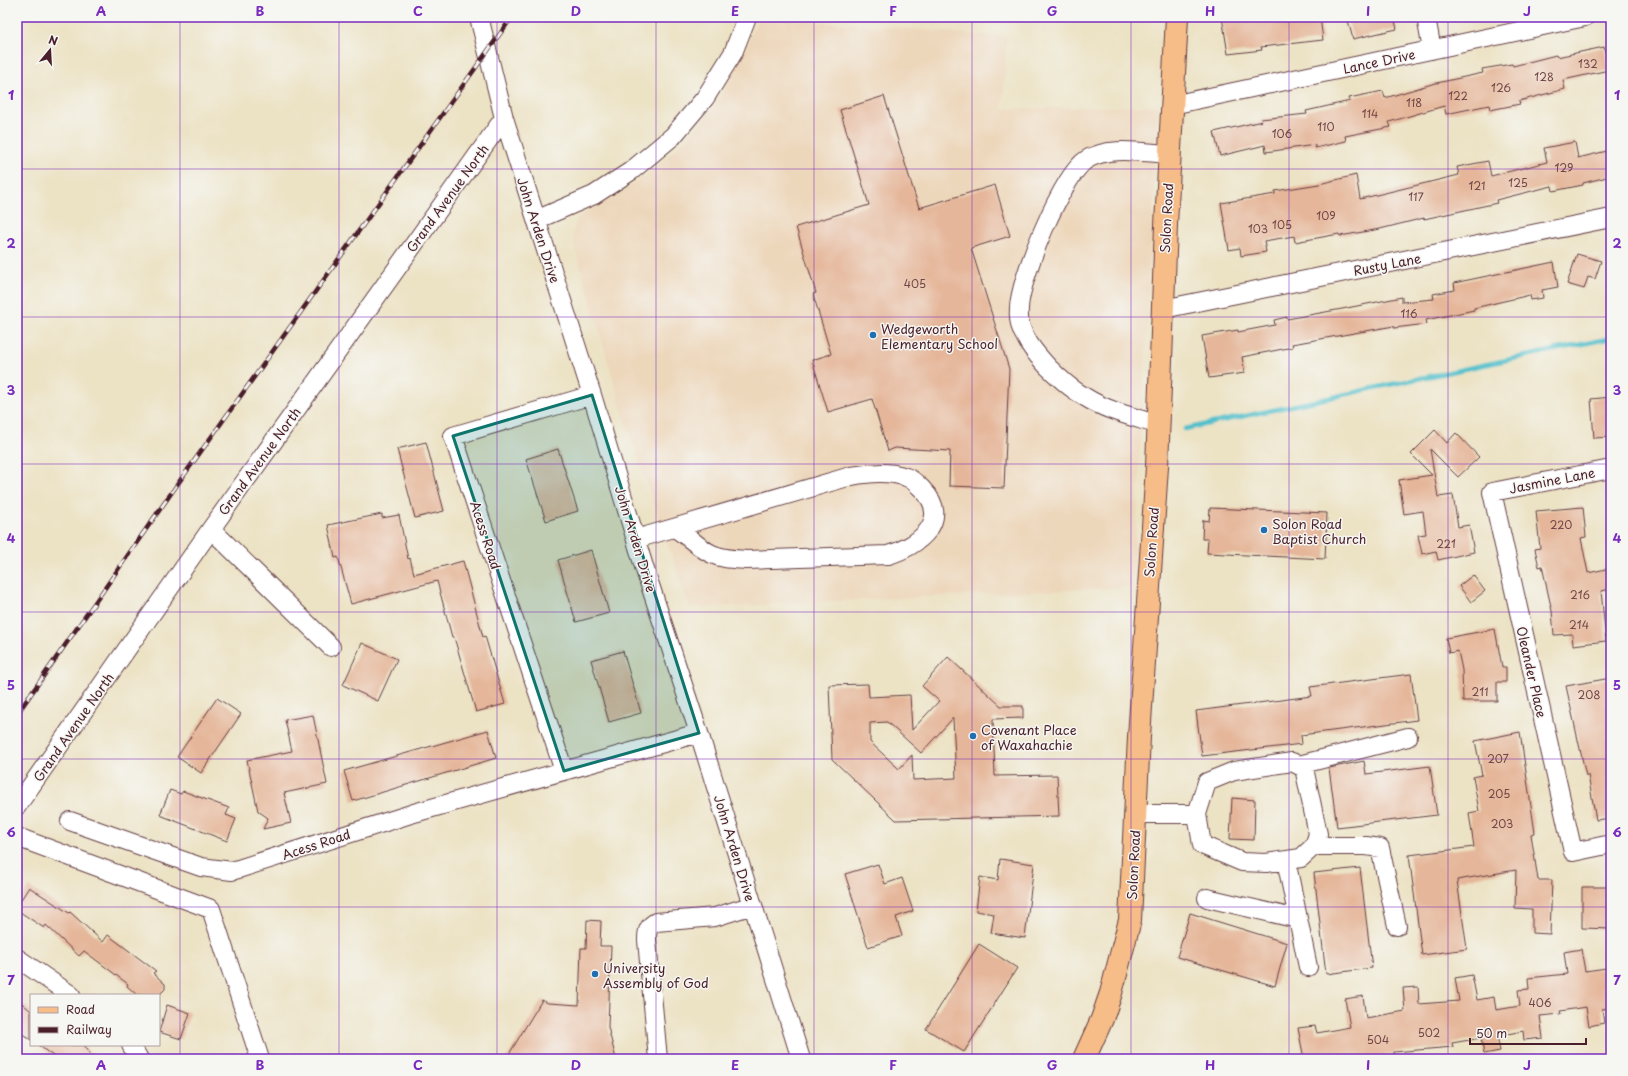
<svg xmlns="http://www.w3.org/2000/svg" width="1628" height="1076" viewBox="0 0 1628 1076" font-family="'Playpen Sans',sans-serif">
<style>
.built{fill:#edd7bb}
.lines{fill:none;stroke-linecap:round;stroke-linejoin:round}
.stream{stroke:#53c0cb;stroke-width:4.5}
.building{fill:#e5b699;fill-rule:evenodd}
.minor-casing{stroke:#623c42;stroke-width:20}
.major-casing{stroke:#623c42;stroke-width:24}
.minor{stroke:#fff;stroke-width:18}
.major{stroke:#f7bd88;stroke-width:22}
.rail-casing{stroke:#4a1f2b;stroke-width:4.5}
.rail{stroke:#f6f6f2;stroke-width:3;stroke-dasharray:9;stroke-linecap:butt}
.marked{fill:#0f766e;fill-opacity:0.2;stroke:#0f766e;stroke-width:3;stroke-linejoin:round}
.grid{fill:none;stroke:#7b2cbf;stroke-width:1;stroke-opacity:0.55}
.poi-dot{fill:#1f6fb2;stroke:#f6f6f2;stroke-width:1.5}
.labels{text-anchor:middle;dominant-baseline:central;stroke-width:3;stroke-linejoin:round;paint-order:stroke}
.number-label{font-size:11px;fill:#714546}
.street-label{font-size:13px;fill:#4a1f2b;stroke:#f6f6f2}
.poi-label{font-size:13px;fill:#4a1f2b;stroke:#f6f6f2;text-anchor:start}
.neatline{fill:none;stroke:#7b2cbf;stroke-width:1.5}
.grid-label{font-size:13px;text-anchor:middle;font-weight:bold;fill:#7b2cbf}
</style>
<rect width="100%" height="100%" fill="#f6f6f2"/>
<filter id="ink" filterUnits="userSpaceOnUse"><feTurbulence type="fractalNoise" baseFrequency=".025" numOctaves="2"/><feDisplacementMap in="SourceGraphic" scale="8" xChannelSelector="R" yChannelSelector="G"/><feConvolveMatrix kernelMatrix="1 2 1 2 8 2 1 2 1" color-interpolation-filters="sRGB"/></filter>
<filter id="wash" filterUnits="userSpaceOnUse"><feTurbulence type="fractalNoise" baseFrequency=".012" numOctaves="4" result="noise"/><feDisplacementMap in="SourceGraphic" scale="16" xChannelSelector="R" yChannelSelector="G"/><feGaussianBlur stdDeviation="0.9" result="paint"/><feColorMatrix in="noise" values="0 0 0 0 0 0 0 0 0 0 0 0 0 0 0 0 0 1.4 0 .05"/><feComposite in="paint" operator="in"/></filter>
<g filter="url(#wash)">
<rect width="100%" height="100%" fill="#ece2c4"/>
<path class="built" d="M488 17H500L490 30Z
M758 17 1007 37 1002 109 1158 106 1133 587 690 608 627 426 574 244 573 231 575 224 579 216 624 191 657 166 690 136 718 100 744 54Z"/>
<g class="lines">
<path class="stream" d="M1185 429 1379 387 1611 338"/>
</g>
<g id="blocks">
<path class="building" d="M1222 17H1320L1323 40 1261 47 1262 50 1228 54Z
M1347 17H1394L1397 29 1353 39Z
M1604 47 1609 70 1563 80 1565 89 1519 101 1520 104 1490 110 1489 105 1446 114 1444 106 1389 122 1391 127 1345 136 1346 141 1315 148V145L1266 152 1265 145 1220 156 1214 132 1262 121 1261 119 1307 114 1306 111 1350 101 1349 98 1383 91 1385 98 1432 84 1483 73 1482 69 1512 64 1513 66 1556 55 1557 57Z
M884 96 919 208 995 185 1010 236 971 248 1009 369 1004 488 949 486 950 451 895 448 888 451 872 399 828 412 812 360 831 354 813 294 816 293 796 227 869 205 840 110Z
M1575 142 1578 158 1611 150V176L1583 183V185L1553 191 1552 186 1496 200 1497 203 1424 219V218L1380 229 1340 236 1339 234 1295 242 1294 236 1264 241 1266 252 1241 256 1240 248 1229 250 1221 203 1275 194V191L1319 184 1356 175 1360 199 1459 175 1457 167 1488 161 1491 176 1547 162 1544 148Z
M1577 254 1601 261 1595 279 1588 277 1584 289 1567 284Z
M1554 262 1558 287 1542 290 1543 298 1531 300 1530 295 1474 308V310L1426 320 1427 324 1394 328V326L1292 344 1293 347 1242 357 1245 373 1209 378 1202 336 1238 330V332L1275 325 1274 320 1287 317V319L1342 309 1402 297V302L1434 299 1433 294 1455 290 1454 283Z
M1611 397V437L1594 438 1591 399Z
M1435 430 1447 443 1456 433 1479 457 1458 477 1430 449 1438 497 1453 495 1458 527 1469 525 1474 552 1438 560 1436 551 1422 554 1418 535 1426 534 1423 511 1404 514 1399 480 1432 475 1411 454Z
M426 442 444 511 415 518 397 449Z
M558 449 578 511 546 521 526 459Z
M1583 507 1586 537 1581 538 1588 573 1606 569 1611 589 1601 591 1606 641 1573 645 1572 634 1554 635 1552 611 1542 566 1539 567 1535 549 1540 548 1536 511Z
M1210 508 1327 513 1325 559 1207 553 1208 539H1202L1203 520 1209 521Z
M382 514V518L399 515 408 559 410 558 414 574 463 561 483 637 485 636 505 704 476 712 454 637H452L437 581 351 604 338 557 335 558 328 525Z
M591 550 609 613 576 622 558 560Z
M1473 575 1485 591 1471 602 1459 586Z
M1495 629 1502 667H1506V682H1497V701H1463L1462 670 1458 651 1449 653 1446 638Z
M362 643 397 659 378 701 343 685Z
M623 651 641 713 609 722 591 660Z
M948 657 1001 706H1023V718L993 719 995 776 1057 775 1059 816 896 820 832 759 829 685 868 684 869 697 910 695 912 730 939 701 922 686ZM953 718 956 778 913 780 912 755 899 769 870 742V723L887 722 921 753Z
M1411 674 1417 720 1301 735 1302 744 1202 756 1196 711 1312 696 1310 687Z
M1611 678V818L1596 820 1588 775 1586 776 1566 686Z
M217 698 241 714 201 773 177 757Z
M313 715 327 784 284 793 291 823 263 829 268 818 258 811 247 760 292 751 285 720Z
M488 730 496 758 353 801 344 771Z
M1520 732 1535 833 1531 834 1538 880H1552L1550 934 1532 933V909L1515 908 1516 870 1457 880 1467 949 1422 955 1409 855 1474 847 1469 813 1479 811 1473 777 1482 775 1475 741Z
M1364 761 1366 774 1430 766 1437 815 1337 827 1329 768Z
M170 790 181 794 183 791 229 808 226 815 236 819 227 841 160 815Z
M1232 798 1255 800 1254 840 1230 839Z
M1000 859 1034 864 1025 938 991 933 994 914 976 911 980 877 998 880Z
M878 864 885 884 902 878 913 911 896 917 902 936 868 947 845 874Z
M1360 868 1372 968 1326 974 1314 873Z
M29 887 69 913 70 912 103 942 108 935 156 971 153 973 165 984V989L159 995H137L127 986 128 984 84 951 79 956 46 925 44 928 17 910V906Z
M1582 887H1611V929L1582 928Z
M1190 913 1287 943 1275 986 1177 957Z
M587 920 601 921 600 946H611L608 1027 616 1059H506L542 1000 548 1003 579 1005 581 948H586Z
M979 944 1017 968 964 1052 926 1029Z
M1581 949 1585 971 1607 968 1611 992V1008L1602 1009 1604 1023 1589 1026 1586 1007 1560 1011 1561 1014 1540 1016 1543 1038 1524 1040 1523 1031 1497 1036 1500 1051 1484 1054 1481 1038 1452 1043 1453 1047 1394 1052V1055L1384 1056 1385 1059H1304L1298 1028 1315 1026 1317 1033 1350 1027 1345 999 1363 996 1366 1018 1405 1011 1403 988 1418 987 1419 1004 1459 1001 1455 978 1472 975 1477 1000 1494 997 1496 1010 1520 1006 1518 990 1529 989 1528 978 1567 974 1564 952Z
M17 999 31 1011V1040L17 1030Z
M167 1005 190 1013 181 1039 159 1032Z
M38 1045H84L94 1059H57Z"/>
</g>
</g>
<g filter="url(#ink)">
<use href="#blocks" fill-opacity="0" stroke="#623c42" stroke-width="1"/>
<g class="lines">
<defs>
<path id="minor" d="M479 17 504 118 592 395 645 570 699 733 801 1059
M1426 17 1432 50
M1172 105 1585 17
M536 220 594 195 631 171 673 136 705 98 733 53 747 17
M1163 309 1611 218
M1159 425C1134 417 1107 411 1085 397 1071 389 1059 378 1048 367 1040 358 1031 349 1026 338 1021 330 1018 319 1019 309 1019 280 1062 176 1086 160 1109 145 1144 153 1170 154
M1611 469 1492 492 1573 852 1611 844
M211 529 331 647
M636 539 851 476C870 473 888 471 906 477 913 479 918 485 923 490 953 520 917 547 888 555L746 560C734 559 722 559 712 554 698 548 688 535 674 528
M1299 765 1408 737
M564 771 453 436 592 395
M17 806 211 529 504 118
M1135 814H1197L1207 782 1234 771 1292 762 1304 768 1318 834 1314 846 1301 858 1266 863 1242 862 1202 845 1197 814
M70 821 201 867 232 871 414 813 699 733
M17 837 211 909 260 1059
M1314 846H1366L1380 848 1397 926
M1286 860 1308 967
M1207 898 1298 919
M17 958 71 995
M131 1045 139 1059
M658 1059 647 940C647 931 648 926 656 922L715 917 753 905"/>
<path id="major" d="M1084 1059 1102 1019 1111 993 1130 920 1139 737 1157 467 1166 225 1177 17"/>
</defs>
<use href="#minor" class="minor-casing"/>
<use href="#major" class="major-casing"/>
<use href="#minor" class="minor"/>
<use href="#major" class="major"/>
<defs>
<path id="rail" d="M17 714 179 482 512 17"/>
</defs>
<use href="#rail" class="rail-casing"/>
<use href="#rail" class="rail"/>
</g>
</g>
<path class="marked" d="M592 395 699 733 564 771 453 436Z"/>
<path class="grid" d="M180 17V1059M339 17V1059M497 17V1059M656 17V1059M814 17V1059M972 17V1059M1131 17V1059M1289 17V1059M1448 17V1059M17 169H1611M17 317H1611M17 464H1611M17 612H1611M17 759H1611M17 907H1611"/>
<g class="poi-dot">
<circle cx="873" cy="335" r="4"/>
<circle cx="1264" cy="530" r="4"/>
<circle cx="973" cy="736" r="4"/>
<circle cx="595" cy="974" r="4"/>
</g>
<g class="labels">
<g class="number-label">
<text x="1588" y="63">132</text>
<text x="1544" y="76">128</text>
<text x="1501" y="87">126</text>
<text x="1458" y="95">122</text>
<text x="1414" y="102">118</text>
<text x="1370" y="113">114</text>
<text x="1326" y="126">110</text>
<text x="1282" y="133">106</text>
<text x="1564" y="167">129</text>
<text x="1518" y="182">125</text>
<text x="1477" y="185">121</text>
<text x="1416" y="196">117</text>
<text x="1326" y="215">109</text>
<text x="1282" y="224">105</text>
<text x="1258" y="228">103</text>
<text x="915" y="283">405</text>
<text x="1409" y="313">116</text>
<text x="1561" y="524">220</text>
<text x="1446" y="543">221</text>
<text x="1580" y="594">216</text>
<text x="1579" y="624">214</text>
<text x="1480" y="691">211</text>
<text x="1589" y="694">208</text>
<text x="1498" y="758">207</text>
<text x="1499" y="793">205</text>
<text x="1502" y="823">203</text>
<text x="1540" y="1002">406</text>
<text x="1429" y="1032">502</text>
<text x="1378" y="1039">504</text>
</g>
<g class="street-label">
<text transform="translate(1379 61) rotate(-12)">Lance Drive</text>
<text transform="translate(447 198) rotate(-54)">Grand Avenue North</text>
<text transform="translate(1166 218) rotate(-87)">Solon Road</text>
<text transform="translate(539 230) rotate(72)">John Arden Drive</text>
<text transform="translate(1387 264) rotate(-11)">Rusty Lane</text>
<text transform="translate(259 461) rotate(-54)">Grand Avenue North</text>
<text transform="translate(1552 480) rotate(-11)">Jasmine Lane</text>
<text transform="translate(486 535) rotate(72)">Acess Road</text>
<text transform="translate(636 539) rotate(73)">John Arden Drive</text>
<text transform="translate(1151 542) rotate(-86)">Solon Road</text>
<text transform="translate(1532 672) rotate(77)">Oleander Place</text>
<text transform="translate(73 727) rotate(-55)">Grand Avenue North</text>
<text transform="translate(316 844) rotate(-18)">Acess Road</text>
<text transform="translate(735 848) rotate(73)">John Arden Drive</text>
<text transform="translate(1133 865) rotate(-87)">Solon Road</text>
</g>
<g class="poi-label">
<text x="881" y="328">Wedgeworth<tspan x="881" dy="15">Elementary School</tspan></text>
<text x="1272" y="523">Solon Road<tspan x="1272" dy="15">Baptist Church</tspan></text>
<text x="981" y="729">Covenant Place<tspan x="981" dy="15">of Waxahachie</tspan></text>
<text x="603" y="967">University<tspan x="603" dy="15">Assembly of God</tspan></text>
</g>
</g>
<rect width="1628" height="1076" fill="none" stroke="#f6f6f2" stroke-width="44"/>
<rect x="30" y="994" width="130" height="52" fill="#f6f6f2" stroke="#b1a0a2"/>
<rect x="38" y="1007" width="20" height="6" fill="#f7bd88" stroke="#b1a0a2"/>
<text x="66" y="1014" font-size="12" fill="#4a1f2b">Road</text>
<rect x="38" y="1027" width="20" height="6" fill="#4a1f2b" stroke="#b1a0a2"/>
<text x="66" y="1034" font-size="12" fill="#4a1f2b">Railway</text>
<g transform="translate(50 50) rotate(18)" stroke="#f6f6f2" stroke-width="3" paint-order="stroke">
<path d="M0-3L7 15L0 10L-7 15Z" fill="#4a1f2b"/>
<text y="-6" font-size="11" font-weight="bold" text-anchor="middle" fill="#4a1f2b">N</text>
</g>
<path d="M1470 1038v6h116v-6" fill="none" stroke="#4a1f2b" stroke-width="2"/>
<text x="1476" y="1038" font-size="12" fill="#4a1f2b" stroke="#f6f6f2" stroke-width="3" paint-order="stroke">50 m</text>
<rect x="22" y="22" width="1584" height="1032" class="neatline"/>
<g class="grid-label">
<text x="101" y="16">A</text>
<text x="260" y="16">B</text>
<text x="418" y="16">C</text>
<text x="576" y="16">D</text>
<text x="735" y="16">E</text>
<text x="893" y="16">F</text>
<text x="1052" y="16">G</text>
<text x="1210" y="16">H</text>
<text x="1368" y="16">I</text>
<text x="1527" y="16">J</text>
<text x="11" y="100">1</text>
<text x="1617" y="100">1</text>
<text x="11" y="248">2</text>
<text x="1617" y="248">2</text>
<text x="11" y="395">3</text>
<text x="1617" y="395">3</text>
<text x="11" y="543">4</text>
<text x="1617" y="543">4</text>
<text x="11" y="690">5</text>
<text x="1617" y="690">5</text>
<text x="11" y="837">6</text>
<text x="1617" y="837">6</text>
<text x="11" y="985">7</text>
<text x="1617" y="985">7</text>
<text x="101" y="1070">A</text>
<text x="260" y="1070">B</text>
<text x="418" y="1070">C</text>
<text x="576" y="1070">D</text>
<text x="735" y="1070">E</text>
<text x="893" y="1070">F</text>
<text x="1052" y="1070">G</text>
<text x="1210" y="1070">H</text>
<text x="1368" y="1070">I</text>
<text x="1527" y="1070">J</text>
</g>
</svg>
